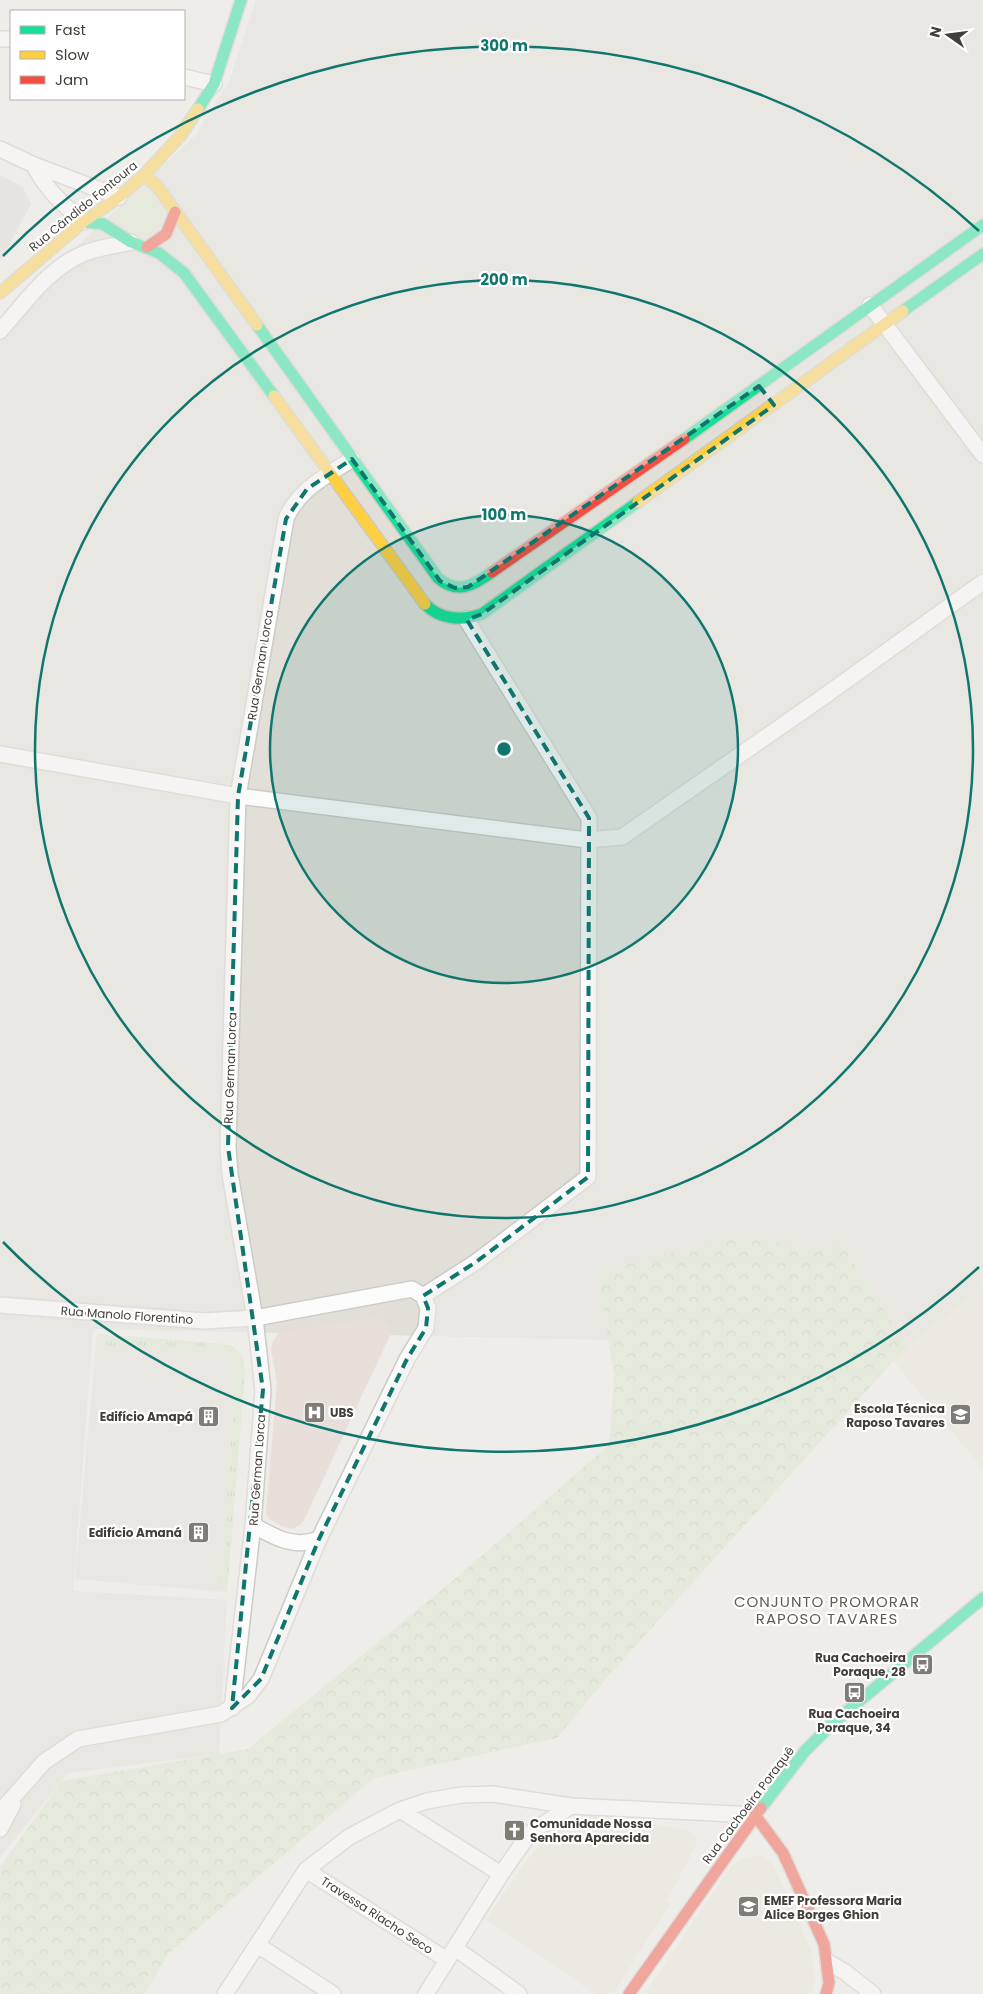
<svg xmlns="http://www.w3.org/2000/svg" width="983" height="1994" viewBox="0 0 983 1994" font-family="Poppins,sans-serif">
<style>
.residential{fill:#e1dfd7}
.industrial{fill:#dedcd7}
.education{fill:#e8e5d9}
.medical{fill:#e8deda}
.grass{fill:url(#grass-tufts)}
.forest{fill:url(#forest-crowns)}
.park{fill:#dbe6cc}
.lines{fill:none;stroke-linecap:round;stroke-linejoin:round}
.street-casing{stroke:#cccbc7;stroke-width:18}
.fast-casing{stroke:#cccac1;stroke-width:14}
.slow-casing{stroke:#cccac1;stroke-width:14}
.jam-casing{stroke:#cccac1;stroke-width:14}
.street{stroke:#fcfcfc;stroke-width:15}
.fast{stroke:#16e098;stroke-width:11}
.slow{stroke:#ffcf43;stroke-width:11}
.jam{stroke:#f24e42;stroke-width:11}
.marked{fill:none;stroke:#0f766e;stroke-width:4;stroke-dasharray:10 6;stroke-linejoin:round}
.ring{fill:none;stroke:#0f766e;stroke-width:2.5}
.labels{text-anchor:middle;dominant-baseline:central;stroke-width:4.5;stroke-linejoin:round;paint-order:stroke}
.street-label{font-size:12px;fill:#433e36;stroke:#fff}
.poi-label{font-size:12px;font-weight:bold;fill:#433e36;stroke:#fff;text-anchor:end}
.quarter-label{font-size:15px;letter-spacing:1px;fill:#645c4f;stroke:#fff}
.centre{fill:#0f766e;stroke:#fff;stroke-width:2.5}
.ring-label{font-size:15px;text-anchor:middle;font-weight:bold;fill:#0f766e;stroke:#fff;stroke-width:4.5;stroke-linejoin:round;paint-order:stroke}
</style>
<defs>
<pattern id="grass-tufts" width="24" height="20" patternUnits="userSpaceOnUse" patternTransform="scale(1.25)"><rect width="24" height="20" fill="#dbe6cc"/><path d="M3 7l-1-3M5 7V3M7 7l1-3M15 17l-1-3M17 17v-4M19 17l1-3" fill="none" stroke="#bdc6b0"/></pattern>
<pattern id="forest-crowns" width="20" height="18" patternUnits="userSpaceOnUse" patternTransform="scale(1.25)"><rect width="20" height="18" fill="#dbe6cc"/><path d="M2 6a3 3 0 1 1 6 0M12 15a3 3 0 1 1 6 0" fill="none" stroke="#bdc6b0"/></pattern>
</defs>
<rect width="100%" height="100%" fill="#eeede9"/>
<path class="residential" d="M256 0H983V1287L907 1346 93 1329 73 1591 227 1600 219 1754 68 1773 0 1857V318L195 136 229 82Z
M97 1334 223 1344 232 1346 241 1354 245 1371 227 1592 75 1579Z"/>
<path class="industrial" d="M0 175 23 187 31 204 0 262Z"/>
<path class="education" d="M983 1287V1469L893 1361 907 1346Z
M587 1815 647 1822 692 1832 697 1838 695 1847 667 1901 671 1903 613 1994H595L486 1920 526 1861 549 1836 566 1822Z
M760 1855 773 1864 811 1950 815 1980 811 1994H644L732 1865 741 1859Z"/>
<path class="medical" d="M379 1317 390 1326 391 1333 304 1520 299 1526 291 1529 281 1526 269 1519 266 1512 277 1383 271 1349 273 1341 280 1332Z"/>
<path class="grass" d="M97 1334 223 1344C238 1347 244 1355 245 1371L227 1592 219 1591 237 1369 234 1360 227 1354 96 1345Z"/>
<path class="forest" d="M749 1234 807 1251 841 1244 907 1346 610 1674 557 1738 374 1778 167 1955 145 1994H0V1867L62 1781 248 1749 462 1573 609 1445 614 1378 598 1272Z"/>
<path class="park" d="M145 189 163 213C155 250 133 232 113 218Z"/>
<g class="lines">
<defs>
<path id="street" d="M0 39H11
M184 77 214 84
M0 149 34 165 119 197
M34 165C45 189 64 205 83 222
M870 305 983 455
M0 331C25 303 49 267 85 253 100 247 116 246 131 242
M0 754 238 796 587 840 622 837 826 695 983 582
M423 1296 476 1262 588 1177 589 818 466 619
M0 1305 204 1321 255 1318 412 1289 423 1296 428 1308 426 1328 407 1359 319 1539 261 1679 248 1696 221 1714 78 1739 44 1762 0 1812
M253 1525C274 1537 295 1549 319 1539
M232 1708 253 1525 263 1390 255 1318 230 1174 228 1147 238 796 286 519C298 489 327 476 352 459
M400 1810 501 1874
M0 1829 13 1804
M306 1870 447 1960
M259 1946 333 1994
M455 1948 519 1994
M828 1962 845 1972 873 1994
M225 1994 306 1870 349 1837 400 1810 427 1801 461 1795 493 1794 571 1806
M426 1994 501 1874 530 1833 571 1806 755 1815"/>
<path id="fast" d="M198 109 214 84 241 0
M83 222 103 224 131 242 159 253 184 273 274 396
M903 311 983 254
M257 325 438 578C458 595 474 585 492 572
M684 439 983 225
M425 604C440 620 462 621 482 614L638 502
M761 1808 805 1751 833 1723 983 1598"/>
<path id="slow" d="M144 175 157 186 257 325
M0 293 83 222 119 197 144 175 180 136 198 109
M274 396 425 604
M638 502 903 311"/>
<path id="jam" d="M147 247 166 234 175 212
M492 572 684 439
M755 1815 783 1853 824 1944 829 1983 826 1994
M629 1994 761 1808"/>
</defs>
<use href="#street" class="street-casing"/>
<use href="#fast" class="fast-casing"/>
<use href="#slow" class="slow-casing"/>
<use href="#jam" class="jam-casing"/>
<use href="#street" class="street"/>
<use href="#fast" class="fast"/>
<use href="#slow" class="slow"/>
<use href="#jam" class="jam"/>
</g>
<path d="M0 0H983V1994H0ZM759 386 774 405 482 614 467 620 589 818 588 1177 476 1262 423 1296 428 1308 426 1328 407 1359 319 1539 261 1679 232 1708 263 1390 228 1147 238 796 286 519 307 489 352 459 440 581 455 588 468 587Z" fill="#eeede9" fill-opacity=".55" fill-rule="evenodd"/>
<path class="marked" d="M759 386 774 405 482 614 467 620 589 818 588 1177 476 1262 423 1296 428 1308 426 1328 407 1359 319 1539 261 1679 232 1708 263 1390 228 1147 238 796 286 519 307 489 352 459 440 581 455 588 468 587Z"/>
<circle cx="504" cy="749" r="234" fill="#0f766e" fill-opacity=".12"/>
<g class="ring">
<circle cx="504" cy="749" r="234"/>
<circle cx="504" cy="749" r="469"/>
<path d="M979 1267A703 703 0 0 1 3 1242M3 256A703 703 0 0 1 979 231"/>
</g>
<defs>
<symbol id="hospital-square" viewBox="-11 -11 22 22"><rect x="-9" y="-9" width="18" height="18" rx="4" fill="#7f7b75" stroke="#fff"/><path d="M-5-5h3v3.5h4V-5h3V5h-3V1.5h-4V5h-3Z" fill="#fff"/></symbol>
<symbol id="school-square" viewBox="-11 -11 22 22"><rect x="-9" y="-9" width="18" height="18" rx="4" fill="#7f7b75" stroke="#fff"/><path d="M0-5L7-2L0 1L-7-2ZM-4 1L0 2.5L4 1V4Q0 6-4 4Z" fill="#fff"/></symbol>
<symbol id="building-square" viewBox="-11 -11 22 22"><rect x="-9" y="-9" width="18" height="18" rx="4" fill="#7f7b75" stroke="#fff"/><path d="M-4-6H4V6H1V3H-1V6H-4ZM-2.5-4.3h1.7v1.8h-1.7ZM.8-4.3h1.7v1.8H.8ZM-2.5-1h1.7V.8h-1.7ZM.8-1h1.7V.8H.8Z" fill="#fff"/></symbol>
<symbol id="bus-square" viewBox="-11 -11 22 22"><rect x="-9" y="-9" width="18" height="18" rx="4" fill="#7f7b75" stroke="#fff"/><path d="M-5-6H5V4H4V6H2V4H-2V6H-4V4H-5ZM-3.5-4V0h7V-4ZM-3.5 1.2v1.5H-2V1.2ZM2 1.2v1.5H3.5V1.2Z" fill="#fff"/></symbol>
<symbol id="church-square" viewBox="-11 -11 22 22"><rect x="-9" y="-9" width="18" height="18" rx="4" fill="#7f7b75" stroke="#fff"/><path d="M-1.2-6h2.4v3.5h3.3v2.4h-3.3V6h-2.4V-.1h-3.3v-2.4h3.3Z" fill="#fff"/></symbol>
</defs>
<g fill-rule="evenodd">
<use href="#hospital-square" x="302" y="1400" width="25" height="25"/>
<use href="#school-square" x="948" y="1402" width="25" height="25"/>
<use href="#building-square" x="196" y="1404" width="25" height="25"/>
<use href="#building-square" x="186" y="1520" width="25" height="25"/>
<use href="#bus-square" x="910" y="1652" width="25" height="25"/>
<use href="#bus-square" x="842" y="1680" width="25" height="25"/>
<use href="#church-square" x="502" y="1818" width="25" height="25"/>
<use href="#school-square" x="736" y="1894" width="25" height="25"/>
</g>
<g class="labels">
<g class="street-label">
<text transform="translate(83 206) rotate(-39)">Rua Cândido Fontoura</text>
<text transform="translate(260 665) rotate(-81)">Rua German Lorca</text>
<text transform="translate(230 1068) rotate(-88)">Rua German Lorca</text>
<text transform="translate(127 1315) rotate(4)">Rua Manolo Florentino</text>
<text transform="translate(257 1470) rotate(-86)">Rua German Lorca</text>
<text transform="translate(748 1805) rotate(-53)">Rua Cachoeira Poraquê</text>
<text transform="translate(377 1915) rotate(33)">Travessa Riacho Seco</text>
</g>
<g class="poi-label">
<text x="945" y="1408">Escola Técnica<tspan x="945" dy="14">Raposo Tavares</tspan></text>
<text x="330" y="1412" text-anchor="start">UBS</text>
<text x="193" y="1416">Edifício Amapá</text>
<text x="182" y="1532">Edifício Amaná</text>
<text x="906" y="1657">Rua Cachoeira<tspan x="906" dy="14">Poraque, 28</tspan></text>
<text x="854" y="1713" text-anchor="middle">Rua Cachoeira<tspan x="854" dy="14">Poraque, 34</tspan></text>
<text x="530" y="1823" text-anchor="start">Comunidade Nossa<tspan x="530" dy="14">Senhora Aparecida</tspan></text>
<text x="764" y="1900" text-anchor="start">EMEF Professora Maria<tspan x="764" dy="14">Alice Borges Ghion</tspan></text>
</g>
<g class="quarter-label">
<text x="827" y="1601">CONJUNTO PROMORAR<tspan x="827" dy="17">RAPOSO TAVARES</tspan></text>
</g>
</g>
<circle cx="504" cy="749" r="8" class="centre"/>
<g class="ring-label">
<text x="504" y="51">300 m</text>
<text x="504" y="285">200 m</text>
<text x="504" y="520">100 m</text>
</g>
<rect x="10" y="10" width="175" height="90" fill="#ffffff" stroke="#b4b2af"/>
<rect x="20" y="26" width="25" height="8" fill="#16e098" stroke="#b4b2af"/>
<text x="55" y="35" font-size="15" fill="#433e36">Fast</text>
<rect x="20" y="51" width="25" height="8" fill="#ffcf43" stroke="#b4b2af"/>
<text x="55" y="60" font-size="15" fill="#433e36">Slow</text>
<rect x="20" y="76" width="25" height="8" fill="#f24e42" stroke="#b4b2af"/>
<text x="55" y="85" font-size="15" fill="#433e36">Jam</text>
<g transform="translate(948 35) rotate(284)" stroke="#ffffff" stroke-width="4" paint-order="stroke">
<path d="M0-4L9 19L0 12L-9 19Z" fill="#433e36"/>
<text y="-8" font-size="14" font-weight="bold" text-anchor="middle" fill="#433e36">N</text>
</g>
</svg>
